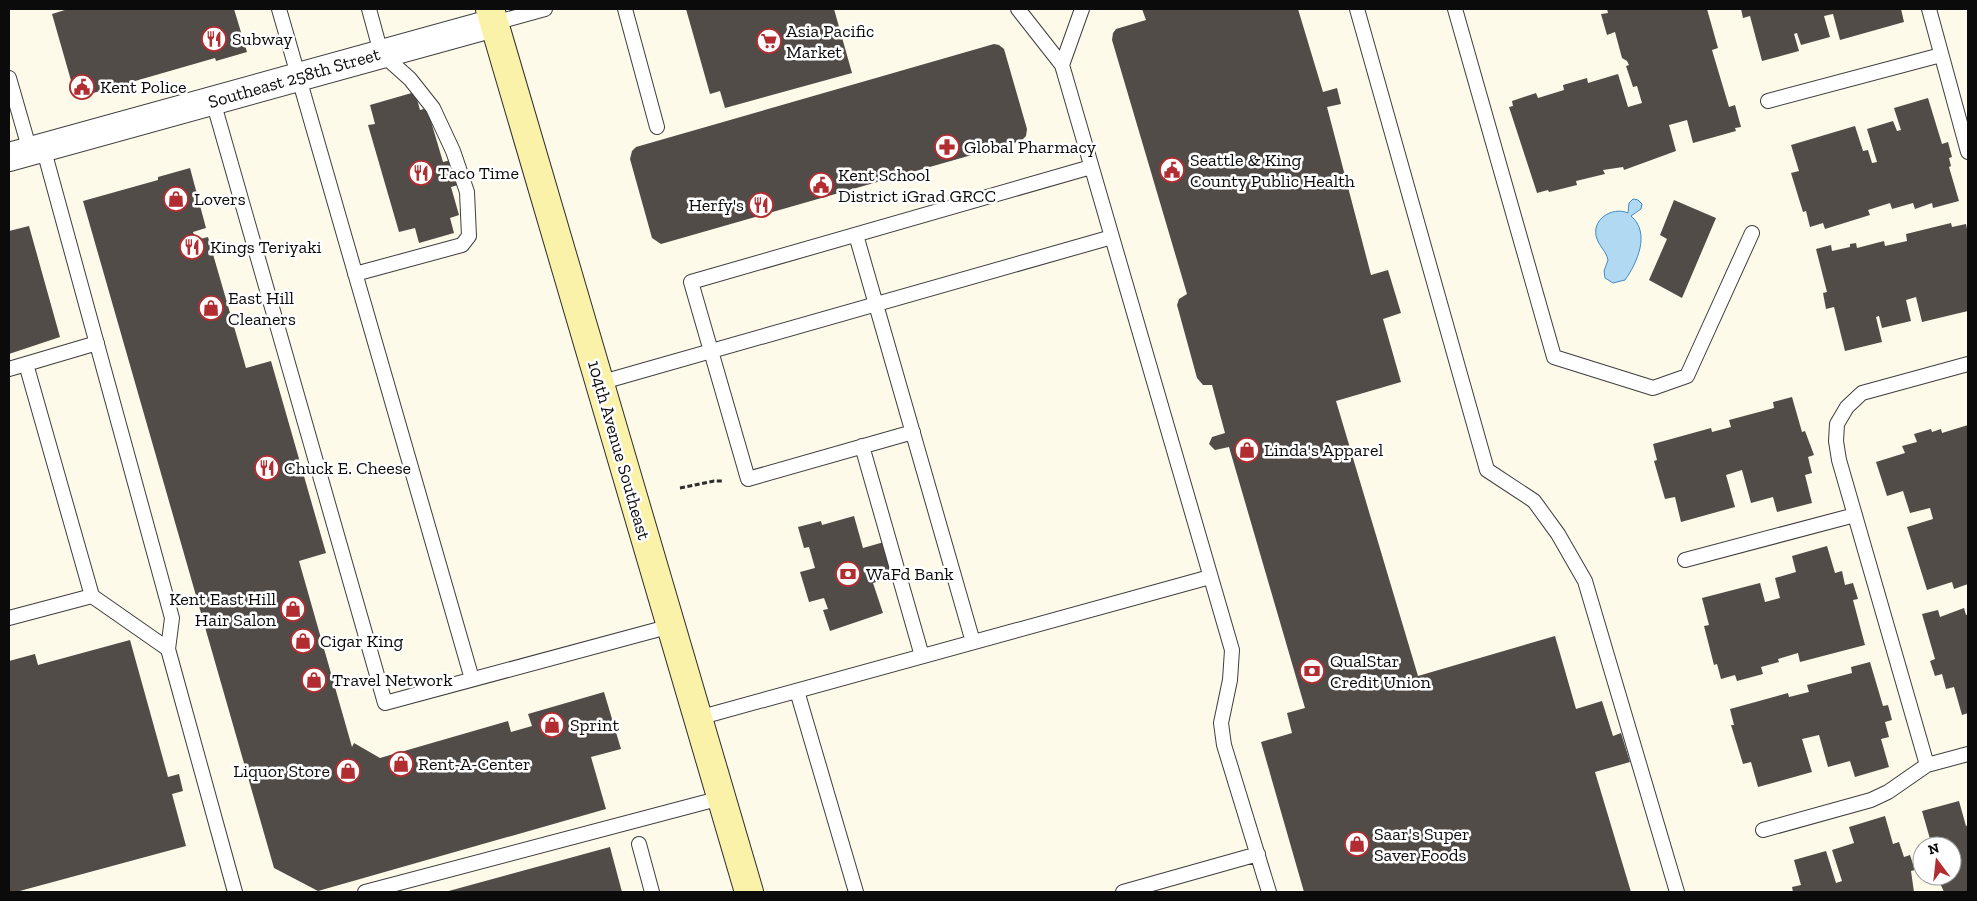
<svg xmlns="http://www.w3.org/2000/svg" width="1977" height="901" viewBox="0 0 1977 901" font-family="'Zilla Slab',serif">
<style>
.water{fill:#b2d9f2;stroke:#3e8cc4}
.building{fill:#524c48}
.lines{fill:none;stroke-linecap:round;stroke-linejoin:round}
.lane-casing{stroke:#3e3e3e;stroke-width:16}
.street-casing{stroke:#3e3e3e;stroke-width:30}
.secondary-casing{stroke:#2d2d2d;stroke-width:30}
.path{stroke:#2d2d2d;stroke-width:3;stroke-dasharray:5 2.5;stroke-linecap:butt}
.lane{stroke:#fff;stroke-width:14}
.street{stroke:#fff;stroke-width:28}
.secondary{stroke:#faf2a9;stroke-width:28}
.labels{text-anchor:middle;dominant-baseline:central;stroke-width:5;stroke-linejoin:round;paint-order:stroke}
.poi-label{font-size:18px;fill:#0b0b0b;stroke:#fff;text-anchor:start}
.street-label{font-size:18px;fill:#0b0b0b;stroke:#fff}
</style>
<rect width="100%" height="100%" fill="#fefaea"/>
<path class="water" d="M1633 199 1638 200 1642 204 1641 209 1631 216C1651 233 1637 263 1625 280L1613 283 1605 278 1604 271 1608 260C1606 251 1600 247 1597 239 1590 220 1612 206 1628 213L1629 203Z"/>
<path class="building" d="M68 9H234L247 52 216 61 215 58 76 98 52 14Z
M686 9H834L852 73 725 108 720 91 710 94Z
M1142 9H1298L1323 92 1337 88 1341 104 1327 107 1371 275 1388 270 1401 313 1383 319 1401 382 1336 401 1418 676 1555 636 1576 709 1602 701 1613 736 1621 733 1630 762 1595 772 1631 892H1304L1261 742 1292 733 1287 713 1305 708 1229 447 1215 450 1209 444 1212 437 1225 433 1212 385H1203L1197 378 1177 305 1179 299 1187 294 1112 40 1113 33 1116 29 1146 20Z
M1607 9H1707L1718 48 1712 50 1729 107 1735 105 1741 127 1735 128 1736 131 1693 143 1687 120 1669 125 1676 151 1624 170 1623 167 1603 170 1605 174 1576 181 1577 185 1549 192 1548 190 1537 193 1509 107 1513 106 1512 101 1536 93 1538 98 1564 90 1563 85 1587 78 1588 83 1618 74 1628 107 1642 103 1637 86 1633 87 1626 66 1629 65 1627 61 1622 58 1615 32 1607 35 1601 14 1608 13Z
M1741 9H1901L1904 22 1840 40 1833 14 1824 16 1830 37 1801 45 1797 33 1794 34 1799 51 1762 61 1750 16 1743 18Z
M994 44 999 45 1004 49 1027 129 1026 136 1021 141 661 244 652 238 630 159 632 151 636 147Z
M415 92 420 110 427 108 443 162 455 159 462 184 451 187 459 215 450 218 454 233 419 243 415 228 399 232 368 125 375 124 370 105Z
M1928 98 1942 144 1948 142 1952 157 1949 158 1951 166 1949 167 1959 201 1933 208 1932 203 1915 209 1913 203 1892 209 1890 203 1868 210 1870 215 1825 229 1823 223 1810 227 1806 211 1803 212 1791 173 1799 171 1791 145 1855 126 1863 151 1868 150 1872 163 1877 162 1867 129 1893 121 1897 131 1901 130 1894 108Z
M190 168 206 228 193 232 196 240 208 237 246 368 271 361 326 553 299 561 352 747 354 743 380 758 508 721 511 732 532 726 528 714 604 692 621 749 591 757 606 809 318 891 274 868 83 201 158 180V177Z
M1674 200 1716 218 1682 298 1649 280 1667 239 1660 235Z
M1951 223 1952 227 1966 224 1968 234V311L1922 322 1916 297 1906 300 1911 321 1882 328 1879 316 1876 317 1882 342 1845 351 1834 307 1826 309 1823 293 1827 292 1816 249 1831 245 1832 251 1850 247V244L1856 243 1857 248 1884 241 1885 246 1907 241 1906 234Z
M29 226 60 337 9 354V231Z
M1792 397 1802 432 1805 431 1814 455 1808 457 1812 473 1805 475 1812 503 1777 512 1773 497 1751 503 1742 470 1726 475 1735 507 1681 522 1675 497 1665 499 1654 461 1657 460 1653 444 1711 428 1712 432 1731 427 1729 420 1774 408 1773 402Z
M1968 425V584L1954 589 1952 582 1927 590 1907 527 1933 519 1930 508 1910 513 1903 491 1887 496 1876 462 1905 453 1902 446 1917 442 1914 434 1931 429 1932 432 1941 429 1942 433Z
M854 516 863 548 884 542 895 576 873 583 883 613 830 631 823 610 828 609 824 598 809 602 800 572 815 568 809 547 804 548 798 527 821 521 822 525Z
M1827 546 1835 573 1842 571 1845 585 1853 583 1858 599 1853 600 1865 645 1800 662 1798 653 1778 659 1779 662 1761 667 1763 674 1737 681 1735 675 1721 679 1717 664 1714 665 1704 626 1709 625 1702 598 1760 583 1765 602 1780 598 1775 578 1796 572 1792 556Z
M1964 608 1966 615 1968 614V713L1962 715 1954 687 1946 689 1942 674 1935 676 1930 661 1935 659 1922 614 1938 610 1940 617Z
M130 640 168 777 179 774 183 791 172 794 186 846 16 892H9V661L35 654 38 665Z
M1870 662 1883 706 1888 705 1892 720 1885 722 1889 737 1881 739 1889 767 1855 777 1850 761 1828 767 1819 735 1802 739 1812 772 1758 787 1751 762 1743 764 1731 725H1734L1730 709 1788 693 1789 697 1809 692 1807 685 1852 673 1851 667Z
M1959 801 1966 826 1968 825V892H1944L1937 876H1952V846H1932L1922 811Z
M1885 816 1893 844 1899 842 1904 857 1910 855 1915 870 1911 871 1914 892H1793L1792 887 1801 885 1794 860 1826 851 1836 883 1842 881 1832 850 1854 843 1849 827Z
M610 847 622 892H445Z"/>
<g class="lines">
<defs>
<path id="lane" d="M279 9 472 679
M625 9 657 127
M1018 9 1062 65 1232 650 1230 680 1221 723 1224 745 1269 892
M1357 9 1487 470 1534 501 1558 534 1585 581 1677 892
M1455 9 1554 357 1653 388 1687 376 1752 233
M1929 9 1968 152
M494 23 545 9
M1062 65 1082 9
M9 78 30 151
M213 101 385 703 671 626
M1768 101 1941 55
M43 147 172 618 168 649 235 892
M856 235 973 642
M355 274 462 245 469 236 467 192 453 151 433 108 410 79 381 53 369 9
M26 364 92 596 168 649
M9 369 97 343
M599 383 1112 237
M913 432 748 479 691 282 1091 167
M862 446 922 656
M1685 560 1855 515
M9 618 92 596
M797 691 856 892
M698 718 1210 577
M1927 765 1839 460 1836 441 1837 424 1847 407 1862 393 1968 364
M1763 830 1871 800 1888 792 1927 765 1968 754
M639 844 652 892
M365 892 721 798
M1123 892 1258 854"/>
<path id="street" d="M9 157 494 23"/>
<path id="secondary" d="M490 9 749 892"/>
</defs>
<use href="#lane" class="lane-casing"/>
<use href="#street" class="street-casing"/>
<use href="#secondary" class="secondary-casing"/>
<path class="path" d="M680 488 714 481H724"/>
<use href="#lane" class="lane"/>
<use href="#street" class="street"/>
<use href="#secondary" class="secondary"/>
</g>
<defs>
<symbol id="restaurant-ring" viewBox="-11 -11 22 22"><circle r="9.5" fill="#fff" stroke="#b12d31" stroke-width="1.5"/><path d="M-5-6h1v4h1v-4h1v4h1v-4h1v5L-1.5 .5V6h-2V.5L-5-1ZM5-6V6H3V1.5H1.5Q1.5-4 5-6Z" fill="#b12d31"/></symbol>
<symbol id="supermarket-ring" viewBox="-11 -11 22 22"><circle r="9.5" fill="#fff" stroke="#b12d31" stroke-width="1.5"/><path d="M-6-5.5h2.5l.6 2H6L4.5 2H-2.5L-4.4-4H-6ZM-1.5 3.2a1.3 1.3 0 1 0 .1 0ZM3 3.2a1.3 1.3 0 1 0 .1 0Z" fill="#b12d31"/></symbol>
<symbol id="civic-ring" viewBox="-11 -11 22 22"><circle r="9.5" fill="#fff" stroke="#b12d31" stroke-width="1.5"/><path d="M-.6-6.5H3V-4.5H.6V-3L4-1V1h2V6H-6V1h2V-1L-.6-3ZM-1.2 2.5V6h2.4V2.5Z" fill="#b12d31"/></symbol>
<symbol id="pharmacy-ring" viewBox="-11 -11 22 22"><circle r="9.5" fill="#fff" stroke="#b12d31" stroke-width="1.5"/><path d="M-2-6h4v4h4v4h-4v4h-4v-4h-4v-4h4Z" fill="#b12d31"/></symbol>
<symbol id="shop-ring" viewBox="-11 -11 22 22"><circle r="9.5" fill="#fff" stroke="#b12d31" stroke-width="1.5"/><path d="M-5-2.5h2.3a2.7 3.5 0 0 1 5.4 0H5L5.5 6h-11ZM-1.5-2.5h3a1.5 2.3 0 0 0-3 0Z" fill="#b12d31"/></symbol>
<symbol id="bank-ring" viewBox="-11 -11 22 22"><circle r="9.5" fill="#fff" stroke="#b12d31" stroke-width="1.5"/><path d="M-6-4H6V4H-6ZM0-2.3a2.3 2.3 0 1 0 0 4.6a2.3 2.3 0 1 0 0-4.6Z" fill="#b12d31"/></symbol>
</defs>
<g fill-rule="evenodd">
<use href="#restaurant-ring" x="200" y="25" width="28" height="28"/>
<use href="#supermarket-ring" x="755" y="27" width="28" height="28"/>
<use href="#civic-ring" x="68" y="73" width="28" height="28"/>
<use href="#pharmacy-ring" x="933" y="133" width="28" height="28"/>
<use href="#civic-ring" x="1158" y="156" width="28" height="28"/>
<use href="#restaurant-ring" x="407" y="159" width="28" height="28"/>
<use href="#civic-ring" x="807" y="171" width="28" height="28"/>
<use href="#shop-ring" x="162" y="185" width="28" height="28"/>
<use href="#restaurant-ring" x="747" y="191" width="28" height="28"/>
<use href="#restaurant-ring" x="178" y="233" width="28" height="28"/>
<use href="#shop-ring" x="197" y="294" width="28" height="28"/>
<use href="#shop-ring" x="1233" y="436" width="28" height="28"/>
<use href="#restaurant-ring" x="253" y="454" width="28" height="28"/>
<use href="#bank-ring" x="834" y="560" width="28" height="28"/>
<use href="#shop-ring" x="279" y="595" width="28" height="28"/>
<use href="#shop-ring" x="289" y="627" width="28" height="28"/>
<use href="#bank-ring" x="1298" y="657" width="28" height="28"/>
<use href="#shop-ring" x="300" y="666" width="28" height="28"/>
<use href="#shop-ring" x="538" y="711" width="28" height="28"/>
<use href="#shop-ring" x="387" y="750" width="28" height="28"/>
<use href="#shop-ring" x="334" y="757" width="28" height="28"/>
<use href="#shop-ring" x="1343" y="830" width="28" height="28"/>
</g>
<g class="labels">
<g class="poi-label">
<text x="786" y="31">Asia Pacific<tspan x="786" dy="21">Market</tspan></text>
<text x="232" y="39">Subway</text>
<text x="100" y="87">Kent Police</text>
<text x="964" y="147">Global Pharmacy</text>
<text x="1190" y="160">Seattle &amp; King<tspan x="1190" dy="21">County Public Health</tspan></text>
<text x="438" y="173">Taco Time</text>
<text x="838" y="175">Kent School<tspan x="838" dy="21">District iGrad GRCC</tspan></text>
<text x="194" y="199">Lovers</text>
<text x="744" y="205" text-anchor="end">Herfy's</text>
<text x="210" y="247">Kings Teriyaki</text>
<text x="228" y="298">East Hill<tspan x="228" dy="21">Cleaners</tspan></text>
<text x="1264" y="450">Linda's Apparel</text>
<text x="284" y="468">Chuck E. Cheese</text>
<text x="866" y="574">WaFd Bank</text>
<text x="276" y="599" text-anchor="end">Kent East Hill<tspan x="276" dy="21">Hair Salon</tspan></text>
<text x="320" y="641">Cigar King</text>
<text x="1330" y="661">QualStar<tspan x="1330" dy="21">Credit Union</tspan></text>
<text x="332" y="680">Travel Network</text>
<text x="570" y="725">Sprint</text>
<text x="418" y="764">Rent-A-Center</text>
<text x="330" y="771" text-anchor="end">Liquor Store</text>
<text x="1374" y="834">Saar's Super<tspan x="1374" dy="21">Saver Foods</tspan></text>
</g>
<g class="street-label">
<text transform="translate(294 78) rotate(-16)">Southeast 258th Street</text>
<text transform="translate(619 450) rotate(74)">104th Avenue Southeast</text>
</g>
</g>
<rect width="1977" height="901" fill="none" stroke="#0b0b0b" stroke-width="20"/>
<g transform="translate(1937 861) rotate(345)"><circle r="24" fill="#ffffff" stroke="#9d9d9d"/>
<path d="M0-4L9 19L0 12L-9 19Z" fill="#b12d31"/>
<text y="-8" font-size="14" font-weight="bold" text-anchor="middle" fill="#0b0b0b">N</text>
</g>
</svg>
